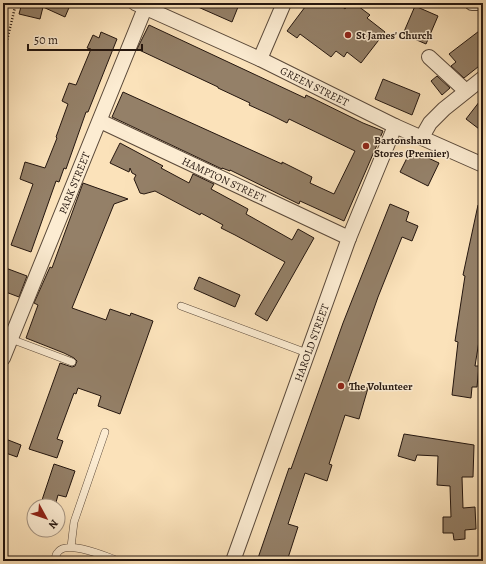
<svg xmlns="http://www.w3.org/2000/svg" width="486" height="564" viewBox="0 0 486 564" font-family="Alegreya,serif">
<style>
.building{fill:#948068;stroke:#24160f}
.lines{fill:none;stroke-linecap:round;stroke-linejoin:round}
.lane-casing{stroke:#5a493a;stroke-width:8}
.street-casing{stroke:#5a493a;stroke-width:16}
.path{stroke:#24160f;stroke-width:2.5;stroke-dasharray:1 2;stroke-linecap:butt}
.lane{stroke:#fcecd2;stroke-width:7}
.street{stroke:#fcecd2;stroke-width:14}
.poi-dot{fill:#8f2418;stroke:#fcecd2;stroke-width:1.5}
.labels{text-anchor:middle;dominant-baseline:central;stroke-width:3;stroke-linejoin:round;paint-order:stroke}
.poi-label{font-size:11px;font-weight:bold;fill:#24160f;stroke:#fcecd2;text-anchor:start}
.street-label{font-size:11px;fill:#24160f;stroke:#fcecd2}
</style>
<rect width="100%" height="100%" fill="#fbe2ba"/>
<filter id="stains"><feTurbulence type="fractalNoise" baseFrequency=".005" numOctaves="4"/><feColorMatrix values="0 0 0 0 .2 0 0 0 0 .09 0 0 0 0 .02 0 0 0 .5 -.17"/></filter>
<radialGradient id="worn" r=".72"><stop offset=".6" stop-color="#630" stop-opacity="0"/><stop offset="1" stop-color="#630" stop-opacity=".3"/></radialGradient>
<path class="building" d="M22 3H71L65 17 43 7 40 19 19 14Z
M189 3H229L238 7 232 22Z
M308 3H338L345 9 350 3H354L370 15 367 18 385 32 361 63 347 52 344 57 336 51 331 57 300 34 297 38 287 31Z
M415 6 438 16 426 44 403 34Z
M149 25 305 98 306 95 363 123 383 131 344 221 300 201 299 204 230 170V171L222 168V169L112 117 123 92 282 164V162L312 177 310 183 334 194 355 151 289 119 287 123 271 115 249 105 250 103 218 88V87L137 49Z
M483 28V63L464 78 451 66 456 62 449 54Z
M101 32 117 39 88 112H86L66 169 64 168 59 182 56 181 31 252 11 245 33 184 20 179 25 162 45 168 57 138 56 137 68 104 62 101 69 83 76 85 91 49 87 48 93 35 99 38Z
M437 76 450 88 442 95 431 81Z
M383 79 420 94 412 115 375 99Z
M483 97V132L466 119Z
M120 143 163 166 161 168 189 183 193 174 214 184 211 189 248 209 246 214 292 240 298 229 314 238 267 321 255 314 285 262 235 235 221 228 223 225 201 213 200 215 155 191 144 194 140 193 134 179 136 175 132 173 130 168 129 172 110 163Z
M411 150 439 163 428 186 400 172Z
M83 183 128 199 114 204 72 308 106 320 110 309 130 316 131 313 153 321 120 414 98 406 101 396 78 388 76 394 74 393 57 439 63 441 57 458 29 449 60 363 72 367 75 366 77 361 74 358 64 353 26 338 38 305 34 303 50 267 52 268Z
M390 204 409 212 406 221 418 226 412 241 402 237 378 297 348 382 368 388 359 419 345 415 329 464 332 465 327 481 305 473 288 524 298 527 287 561H257L289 468 291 469 343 323Z
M478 205 483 206V316L475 366H479L477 387H472L471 398 452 395 458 342 455 341 465 276 463 275Z
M3 267 27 276 19 297 3 291Z
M199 277 240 295 235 307 194 289Z
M404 434 474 445 473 477H462L463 508 475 507 476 529 465 530V539L454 540 453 533H443V517H451L450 486 437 485 438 456 417 455 415 461 398 456Z
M3 438 21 445 17 457 3 452Z
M54 464 75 471 66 497 58 495 55 506H40Z"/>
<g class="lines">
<defs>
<path id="lane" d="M181 306 307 353
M11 339 72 362
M71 547 74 522 105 432
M55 561C55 558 56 554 58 552 67 539 107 557 119 561"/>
<g id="street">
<path id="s1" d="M135 3 260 59 395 126 483 165"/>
<path d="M472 3H477"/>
<path d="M429 57 466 91"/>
<path d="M260 59 284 3"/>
<path id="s2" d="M100 121 349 238"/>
<path d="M422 137 430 123 444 109 483 78"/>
<path id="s3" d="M3 358 145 8"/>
<path id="s4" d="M233 561 349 238 395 126"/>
</g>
</defs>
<use href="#lane" class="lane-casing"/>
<use href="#street" class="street-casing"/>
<path class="path" d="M3 57 16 3"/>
<use href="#lane" class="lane"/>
<use href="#street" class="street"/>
</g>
<g class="poi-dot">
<circle cx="348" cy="35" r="4"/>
<circle cx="366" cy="146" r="4"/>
<circle cx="341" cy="386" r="4"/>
</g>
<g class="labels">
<g class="poi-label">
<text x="356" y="35">St James' Church</text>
<text x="374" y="140">Bartonsham<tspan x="374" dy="13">Stores (Premier)</tspan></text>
<text x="349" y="386">The Volunteer</text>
</g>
<g class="street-label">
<text stroke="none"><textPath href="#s1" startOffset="198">GREEN STREET</textPath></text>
<text stroke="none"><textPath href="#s2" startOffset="137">HAMPTON STREET</textPath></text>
<text stroke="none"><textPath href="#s3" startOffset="189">PARK STREET</textPath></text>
<text stroke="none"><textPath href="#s4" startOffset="232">HAROLD STREET</textPath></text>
</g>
</g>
<rect width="486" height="564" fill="none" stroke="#fbe2ba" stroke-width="16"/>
<rect x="4" y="4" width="478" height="556" fill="none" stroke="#24160f" stroke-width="2"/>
<rect x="8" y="8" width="470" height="548" fill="none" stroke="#24160f"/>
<g transform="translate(46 518) rotate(130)"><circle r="19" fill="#fcecd2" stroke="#a69684"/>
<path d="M0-3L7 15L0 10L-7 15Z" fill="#8f2418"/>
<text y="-6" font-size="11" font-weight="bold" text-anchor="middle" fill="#24160f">N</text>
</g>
<path d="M28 44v6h114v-6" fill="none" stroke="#24160f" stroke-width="2"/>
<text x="34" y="44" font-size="12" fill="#24160f" stroke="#fcecd2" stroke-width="3" paint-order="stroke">50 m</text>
<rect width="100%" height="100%" filter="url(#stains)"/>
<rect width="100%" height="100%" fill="url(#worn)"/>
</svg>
